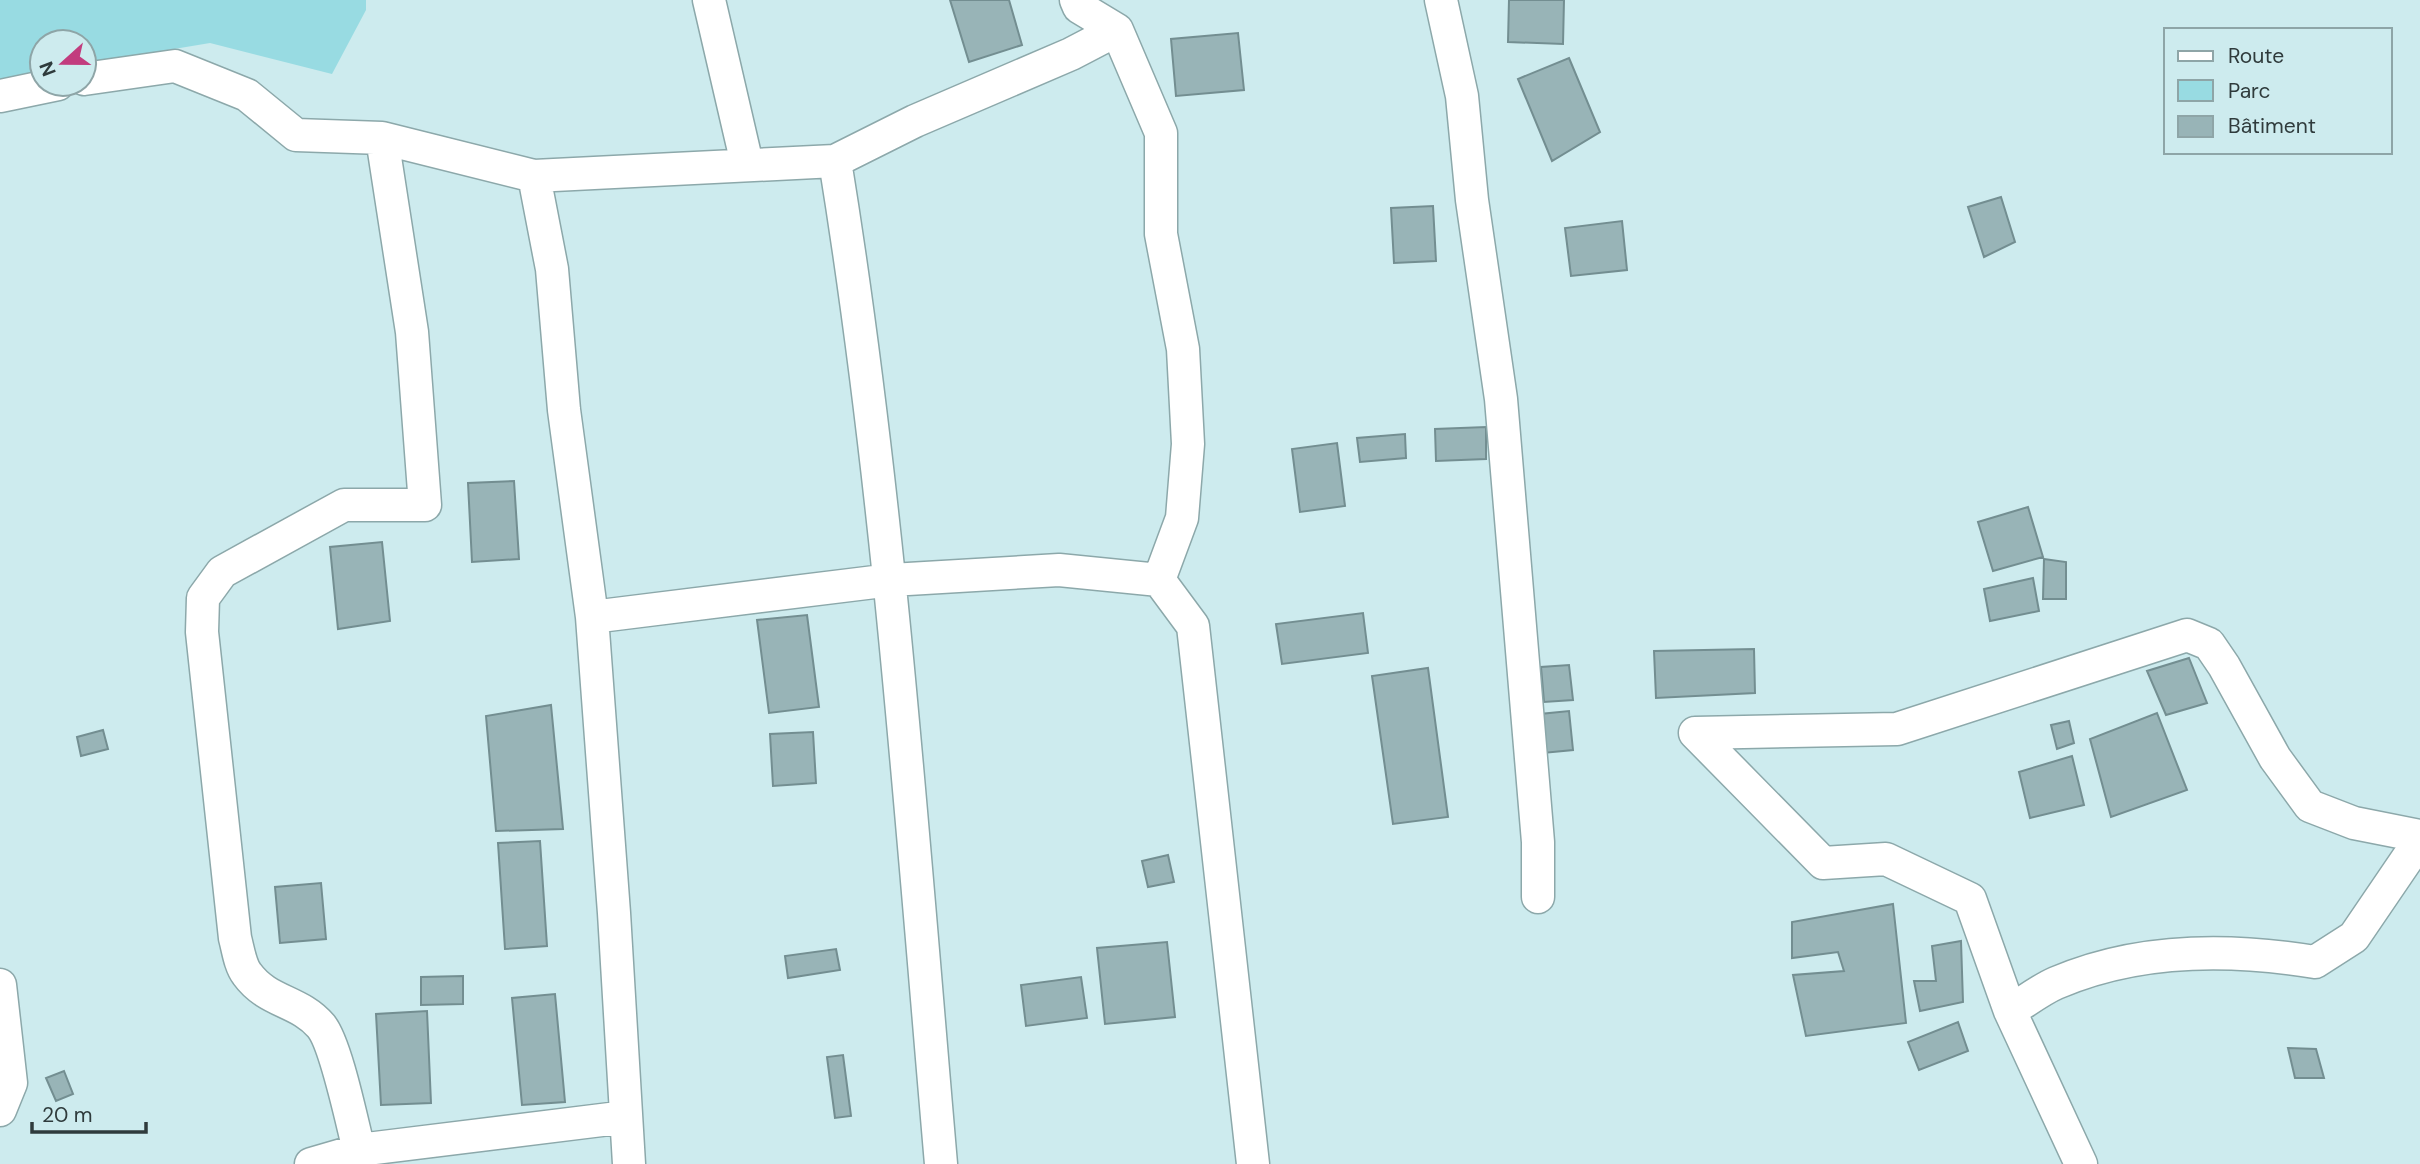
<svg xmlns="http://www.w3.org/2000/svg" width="2420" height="1164" viewBox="0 0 2420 1164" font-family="'DM Sans',sans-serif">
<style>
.green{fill:#98dbe2}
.building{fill:#98b4b7;stroke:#738e91;stroke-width:2}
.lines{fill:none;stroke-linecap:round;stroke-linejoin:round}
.minor-casing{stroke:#8ca8aa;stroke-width:35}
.minor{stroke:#fff;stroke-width:32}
</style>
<rect width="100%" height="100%" fill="#cdebee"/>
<path class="green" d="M0 0H366V10L332 74 210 43 84 64V42H42V71L0 79Z"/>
<path class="building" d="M950 0H1009L1022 45 969 62Z
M1509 0H1564L1563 44 1508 42Z
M1238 33 1244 90 1176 96 1171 39Z
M1569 58 1600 132 1552 161 1518 79Z
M2001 197 2015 242 1984 257 1968 207Z
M1433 206 1436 261 1394 263 1391 208Z
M1622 221 1627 270 1571 276 1565 228Z
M1486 427V459L1436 461 1435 429Z
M1405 434 1406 458 1360 462 1357 438Z
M1337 443 1345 506 1300 512 1292 449Z
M514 481 519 559 472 562 468 483Z
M2028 507 2043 557 1993 571 1978 522Z
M382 542 390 621 338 629 330 547Z
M2044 559 2066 562V599H2043Z
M2033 578 2039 611 1990 621 1984 589Z
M1363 613 1368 653 1282 664 1276 624Z
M807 615 819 707 769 713 757 620Z
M1754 649 1755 693 1656 698 1654 651Z
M2189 658 2207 703 2166 715 2147 671Z
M1569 665 1573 700 1544 702 1541 667Z
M1428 668 1448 817 1393 824 1372 676Z
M551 705 563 829 496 831 486 716Z
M1569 711 1573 750 1543 753 1540 714Z
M2157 713 2187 790 2111 817 2090 739Z
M2069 721 2074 743 2057 749 2051 725Z
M103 730 108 749 81 756 77 737Z
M813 732 816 783 773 786 770 734Z
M2072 756 2084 805 2030 818 2019 772Z
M540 841 547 946 505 949 498 843Z
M1168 855 1174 882 1148 887 1142 861Z
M321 883 326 939 280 943 275 887Z
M1893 904 1906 1023 1806 1036 1793 975 1844 971 1838 952 1792 958V922Z
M1961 941 1963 1002 1920 1011 1914 981H1936L1932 946Z
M1167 942 1175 1017 1105 1024 1097 948Z
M836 949 840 970 788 978 785 956Z
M463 976V1004L421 1005V977Z
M1081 977 1087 1018 1026 1026 1021 985Z
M555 994 565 1102 522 1105 512 998Z
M427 1011 431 1103 381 1105 376 1014Z
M1958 1022 1968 1051 1919 1070 1908 1042Z
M2288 1048 2316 1049 2324 1078H2295Z
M843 1055 851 1116 835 1118 827 1057Z
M64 1071 73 1094 56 1101 46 1078Z"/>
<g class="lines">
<defs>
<path id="minor" d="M709 0 747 164
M1441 0 1462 96 1472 200 1501 399 1538 842V897
M1117 30 1161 133V234L1183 349 1188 444 1182 518 1159 580
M84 79 175 66 247 95 296 135 382 138 534 176 835 161C889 493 912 829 941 1164
M0 96 58 84
M835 161 915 121 1071 54 1117 30 1079 7 1076 0
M534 176 552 269 564 410 592 617 614 913 629 1164
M592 617 891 580 1059 570 1159 580 1193 626 1253 1164
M1695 733 1897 729 2187 635 2209 644 2224 666 2275 758 2310 806 2354 823 2420 836
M1695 733 1823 863 1886 859 1970 899 2010 1011 2081 1164
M0 985 11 1083 0 1110
M2010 1011C2025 1002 2040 990 2056 983 2137 948 2230 948 2315 962L2354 937 2420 840
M359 1150C352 1123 336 1044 321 1026 299 1000 268 1003 247 974 240 965 238 949 235 938L202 632 203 598 222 572 344 505H425L412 332 382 138
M311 1164 359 1150 626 1117"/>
</defs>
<use href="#minor" class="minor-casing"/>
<use href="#minor" class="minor"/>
</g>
<rect x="2164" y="28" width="228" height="126" fill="#cdebee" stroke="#8ea5a7" stroke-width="2"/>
<rect x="2178" y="51" width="35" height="10" fill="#ffffff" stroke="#8ea5a7" stroke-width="2"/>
<text x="2228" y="63" font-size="21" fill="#2f3b3c">Route</text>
<rect x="2178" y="80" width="35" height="21" fill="#98dbe2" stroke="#8ea5a7" stroke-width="2"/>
<text x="2228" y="98" font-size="21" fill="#2f3b3c">Parc</text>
<rect x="2178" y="116" width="35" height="21" fill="#98b4b7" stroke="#8ea5a7" stroke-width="2"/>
<text x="2228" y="133" font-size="21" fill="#2f3b3c">Bâtiment</text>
<g transform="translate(63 63) rotate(249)"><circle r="33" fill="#cdebee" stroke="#8ea5a7" stroke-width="2"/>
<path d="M0-5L12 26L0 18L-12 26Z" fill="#c23c7e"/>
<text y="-10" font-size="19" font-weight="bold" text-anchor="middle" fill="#2f3b3c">N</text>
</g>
<path d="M32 1122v10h114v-10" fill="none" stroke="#2f3b3c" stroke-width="3.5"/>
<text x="42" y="1122" font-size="21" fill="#2f3b3c" stroke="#cdebee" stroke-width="5" paint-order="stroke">20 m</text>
</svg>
